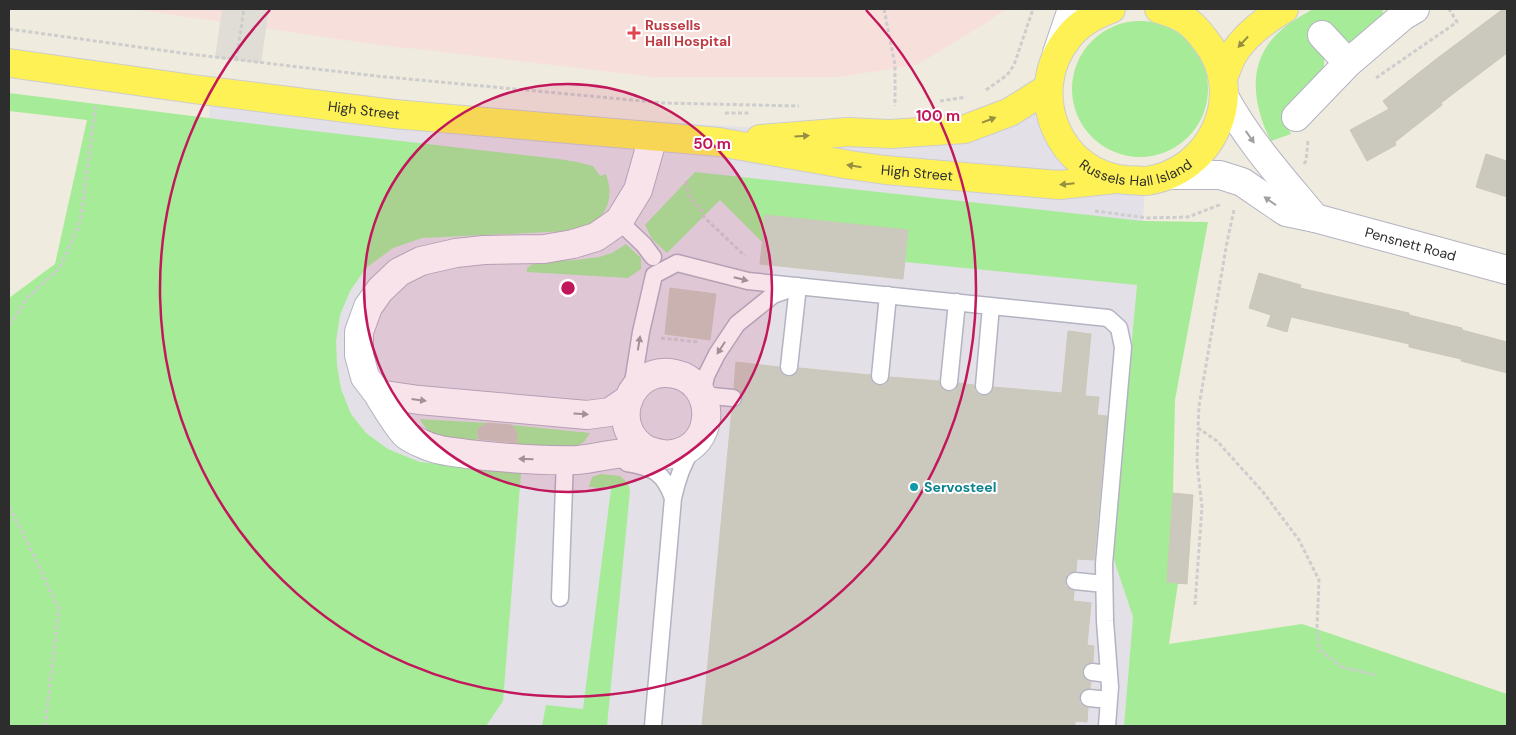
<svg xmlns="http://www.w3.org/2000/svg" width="1516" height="735" viewBox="0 0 1516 735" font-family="'DM Sans',sans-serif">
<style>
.industrial{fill:#e3e0e8}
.medical{fill:#f7dfdc}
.green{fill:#a6eb97}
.plaza{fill:#dfddd6}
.building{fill:#cbc8be;stroke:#ccc8b8}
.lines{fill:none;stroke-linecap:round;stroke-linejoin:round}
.lane-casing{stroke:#b3b3c2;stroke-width:19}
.street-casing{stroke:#b3b3c2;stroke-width:30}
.secondary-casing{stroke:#b3b3c2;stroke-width:30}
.primary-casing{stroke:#cdcdcd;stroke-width:30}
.path{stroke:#cdcdcd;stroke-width:3;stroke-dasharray:4 2.5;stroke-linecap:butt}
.lane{stroke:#fff;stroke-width:16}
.street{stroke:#fff;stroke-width:28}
.secondary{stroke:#fff;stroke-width:28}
.primary{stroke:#fef156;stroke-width:28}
.oneway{fill:#968f42}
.oneway2{fill:#a0a0a0}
.ring{fill:none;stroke:#c2185b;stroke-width:2.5}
.health-dot{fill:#e0444e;stroke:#fff;stroke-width:2}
.culture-dot{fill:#0f9aa8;stroke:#fff;stroke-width:2}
.labels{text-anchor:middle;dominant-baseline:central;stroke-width:4;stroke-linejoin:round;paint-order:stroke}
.health-label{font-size:14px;font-weight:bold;fill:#be3a42;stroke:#fff;text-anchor:start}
.street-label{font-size:14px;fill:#2d2d2d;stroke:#fff}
.culture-label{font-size:14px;font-weight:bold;fill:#0d838f;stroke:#fff;text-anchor:start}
.centre{fill:#c2185b;stroke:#fff;stroke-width:2.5}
.ring-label{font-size:15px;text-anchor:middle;font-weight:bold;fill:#c2185b;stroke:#fff;stroke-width:4;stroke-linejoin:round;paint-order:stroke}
</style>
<rect width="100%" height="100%" fill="#f0ebdf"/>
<path class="industrial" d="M213 78 400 101 573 116 801 131 965 129 1048 88 1066 146 1145 181 1143 221 1112 554 1133 617 1124 726H213L201 188Z"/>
<path class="medical" d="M134 9H1006L986 23 917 65 838 77H654L365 43Z"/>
<path class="green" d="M1313 9H1383V21L1356 44H1347L1324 56V73L1321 81 1282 116 1291 134 1271 141C1253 106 1246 63 1278 33 1288 23 1301 16 1313 9Z
M1072 89a68 68 0 1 1 136 0a68 68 0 1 1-136 0Z
M9 93 305 130 559 159 577 162 593 166 600 176 606 174C617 205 601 226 570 231L422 238 393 248 366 268 350 291 340 315 336 341 337 365 341 389 351 414 366 433 388 449 420 462 521 473 503 701 486 726H9V298L55 264 87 120 9 111Z
M695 172 1143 221 1208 222 1175 400 1173 493 1167 582 1178 583 1169 644 1302 624 1507 694V726H1124L1133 617 1112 554 1137 285 905 262 908 230 765 215 762 242 720 200 667 253 652 239 645 225Z
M626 244 641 258V269L628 278 527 272V268L536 262 576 260 599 257 612 253Z
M420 419 487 423 478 429 477 442C456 441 430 441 420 419Z
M512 425 590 433 584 442 571 449 510 448 517 443V433Z
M601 474 620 476 628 483 630 491 607 726H542L546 705 583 709 611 489 589 487 592 477Z"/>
<path class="plaza" d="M222 9H269L261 63 215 58Z"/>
<path class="building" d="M1503 9H1507V53L1441 103 1442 105 1395 142 1396 145 1367 161 1350 130 1389 109 1383 101 1435 60Z
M1486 154 1507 161V197L1476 187Z
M765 215 908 230 903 279 760 264Z
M1259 273 1301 285 1300 288 1409 313V315L1462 328V330L1507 342V373L1461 361V359L1409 347V344L1291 317 1287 332 1267 326 1271 315 1249 308Z
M670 288 716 294 710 340 665 334Z
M1068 331 1091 334 1085 396 1099 397 1097 415 1107 416 1094 560 1077 559 1076 571 1071 572 1067 575 1065 580 1066 586 1069 589 1074 591 1073 601 1091 603 1087 645 1094 646 1093 662 1088 663 1084 666 1082 671 1083 676 1086 680 1091 682 1090 688 1085 689 1081 692 1079 698 1080 703 1083 706 1088 708 1087 722 1075 721V726H702L732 408 737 407 741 404 743 398 742 394 739 390 734 388 736 362 779 367 780 371 783 375 788 377 793 376 797 373 799 368 870 375 871 380 874 384 880 386 885 385 888 382 890 377 939 381 940 387 943 390 948 392 954 391 957 388 959 383 974 385 975 391 978 394 983 396 989 395 992 391 994 387 1062 393Z
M487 423 512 425 517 433V443L478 439V429Z
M1173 493 1193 495 1187 584 1167 582Z"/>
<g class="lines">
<defs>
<path id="lane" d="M619 221 644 245 653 257
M789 367 798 286
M880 376 888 295
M949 382 957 302
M984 386 991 306
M632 389 641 332 654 275 677 263 748 281 1108 318 1119 328 1123 347 1104 564 1105 621 1110 687 1107 726
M733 398 702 395 706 376 717 354 737 324 773 295 793 288
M627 463C653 467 664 473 673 498
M1075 581 1104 584
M560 598 565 459
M1092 672 1109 674
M1089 698 1109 700
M653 726 673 498C677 480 682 464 692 449"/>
<path id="street" d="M1322 35 1348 63
M1057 53 1072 9
M1296 117 1348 63 1403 16 1415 9
M378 394 365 377 359 355V332L368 307 380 290 399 272 421 261 456 253 484 250 544 249 573 244 596 237 619 221 638 190 653 137
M629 399 610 412 587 415 419 400 378 394C383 403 400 430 406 435 413 440 428 447 437 449 446 452 457 452 467 454 503 458 540 461 577 460 593 459 609 454 626 453 646 452 671 460 689 448 717 429 710 381 675 374 629 364 606 427 647 450 652 452 657 453 662 454"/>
<g id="secondary">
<path d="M1224 96C1248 141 1283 179 1315 218"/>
<path id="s1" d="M1170 175H1220L1242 182 1286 212 1315 218 1507 270"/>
</g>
<g id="primary">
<path id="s2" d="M1111 9C1095 15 1079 23 1068 38 1025 91 1057 175 1127 180 1134 180 1140 181 1146 181 1213 172 1248 93 1205 40 1200 33 1194 26 1187 21 1179 15 1169 12 1159 9"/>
<path id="s3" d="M9 63 193 89 394 114 719 142 850 165 885 170 1059 185 1116 179"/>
<path d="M1223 78C1227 69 1230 58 1236 50 1248 33 1267 19 1284 9"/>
<path d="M760 139 848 132 890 134 965 129 1010 112 1048 88"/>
</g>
</defs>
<use href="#lane" class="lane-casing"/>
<use href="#street" class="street-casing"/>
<use href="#secondary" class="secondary-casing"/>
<use href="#primary" class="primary-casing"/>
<path class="path" d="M884 9 895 65V106
M9 29 189 54 376 76 664 103 799 106
M236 60 244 9
M1376 78 1457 22 1449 9
M986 90 1007 75 1014 65 1033 9
M940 101 966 97
M725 113H749
M1304 164 1306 161 1308 141
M686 181 689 197 702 211 704 217 745 256
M1234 210 1227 242 1199 406 1198 428 1217 441 1263 492 1299 540 1319 580 1317 629 1320 650 1342 667 1375 675
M1095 211 1148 218 1188 217 1219 205 1220 203
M9 325 28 297 59 269 80 223 96 103
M661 338 699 342
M9 507 25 537 59 609 45 726
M1195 605 1202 507 1197 463 1198 429"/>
<use href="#lane" class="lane"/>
<use href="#street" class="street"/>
<use href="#secondary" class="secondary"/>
<use href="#primary" class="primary"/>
</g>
<defs><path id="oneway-solid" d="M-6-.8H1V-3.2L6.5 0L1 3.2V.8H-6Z" transform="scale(1.25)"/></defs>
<g class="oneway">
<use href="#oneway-solid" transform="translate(1243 42) rotate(133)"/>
<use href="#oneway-solid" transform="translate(989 120) rotate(-21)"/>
<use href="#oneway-solid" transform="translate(802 136) rotate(-4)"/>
<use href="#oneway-solid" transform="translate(854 166) rotate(-171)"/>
<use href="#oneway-solid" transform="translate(1067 184) rotate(174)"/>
</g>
<g class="oneway2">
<use href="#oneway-solid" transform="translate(1250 137) rotate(55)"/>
<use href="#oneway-solid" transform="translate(1270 201) rotate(-145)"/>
<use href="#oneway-solid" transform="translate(741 279) rotate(14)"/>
<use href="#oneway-solid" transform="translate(639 343) rotate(-81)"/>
<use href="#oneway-solid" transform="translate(721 348) rotate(123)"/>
<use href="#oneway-solid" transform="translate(419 400) rotate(7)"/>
<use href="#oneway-solid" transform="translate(581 414) rotate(3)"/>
<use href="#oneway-solid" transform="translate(526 459) rotate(-179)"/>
</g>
<circle cx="568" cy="288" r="204" fill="#c2185b" fill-opacity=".12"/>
<g class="ring">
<circle cx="568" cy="288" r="204"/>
<path d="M866 10A408 408 0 1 1 270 10"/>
</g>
<path class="health-dot" d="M631.5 25.5h5v5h5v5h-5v5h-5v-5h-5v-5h5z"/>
<circle class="culture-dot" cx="914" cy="487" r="5"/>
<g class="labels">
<g class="health-label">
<text x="645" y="25">Russells<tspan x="645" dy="16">Hall Hospital</tspan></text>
</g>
<g class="street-label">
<text stroke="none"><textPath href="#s3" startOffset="358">High Street</textPath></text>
<text stroke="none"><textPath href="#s2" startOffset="250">Russels Hall Island</textPath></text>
<text stroke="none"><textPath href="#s3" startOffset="915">High Street</textPath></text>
<text stroke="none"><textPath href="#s1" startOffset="255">Pensnett Road</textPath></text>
</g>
<g class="culture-label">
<text x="924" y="487">Servosteel</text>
</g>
</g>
<circle cx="568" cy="288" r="8" class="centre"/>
<g class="ring-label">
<text x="938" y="121">100 m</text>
<text x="712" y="149">50 m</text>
</g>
<rect width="1516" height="735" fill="none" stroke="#2d2d2d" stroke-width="20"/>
</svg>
